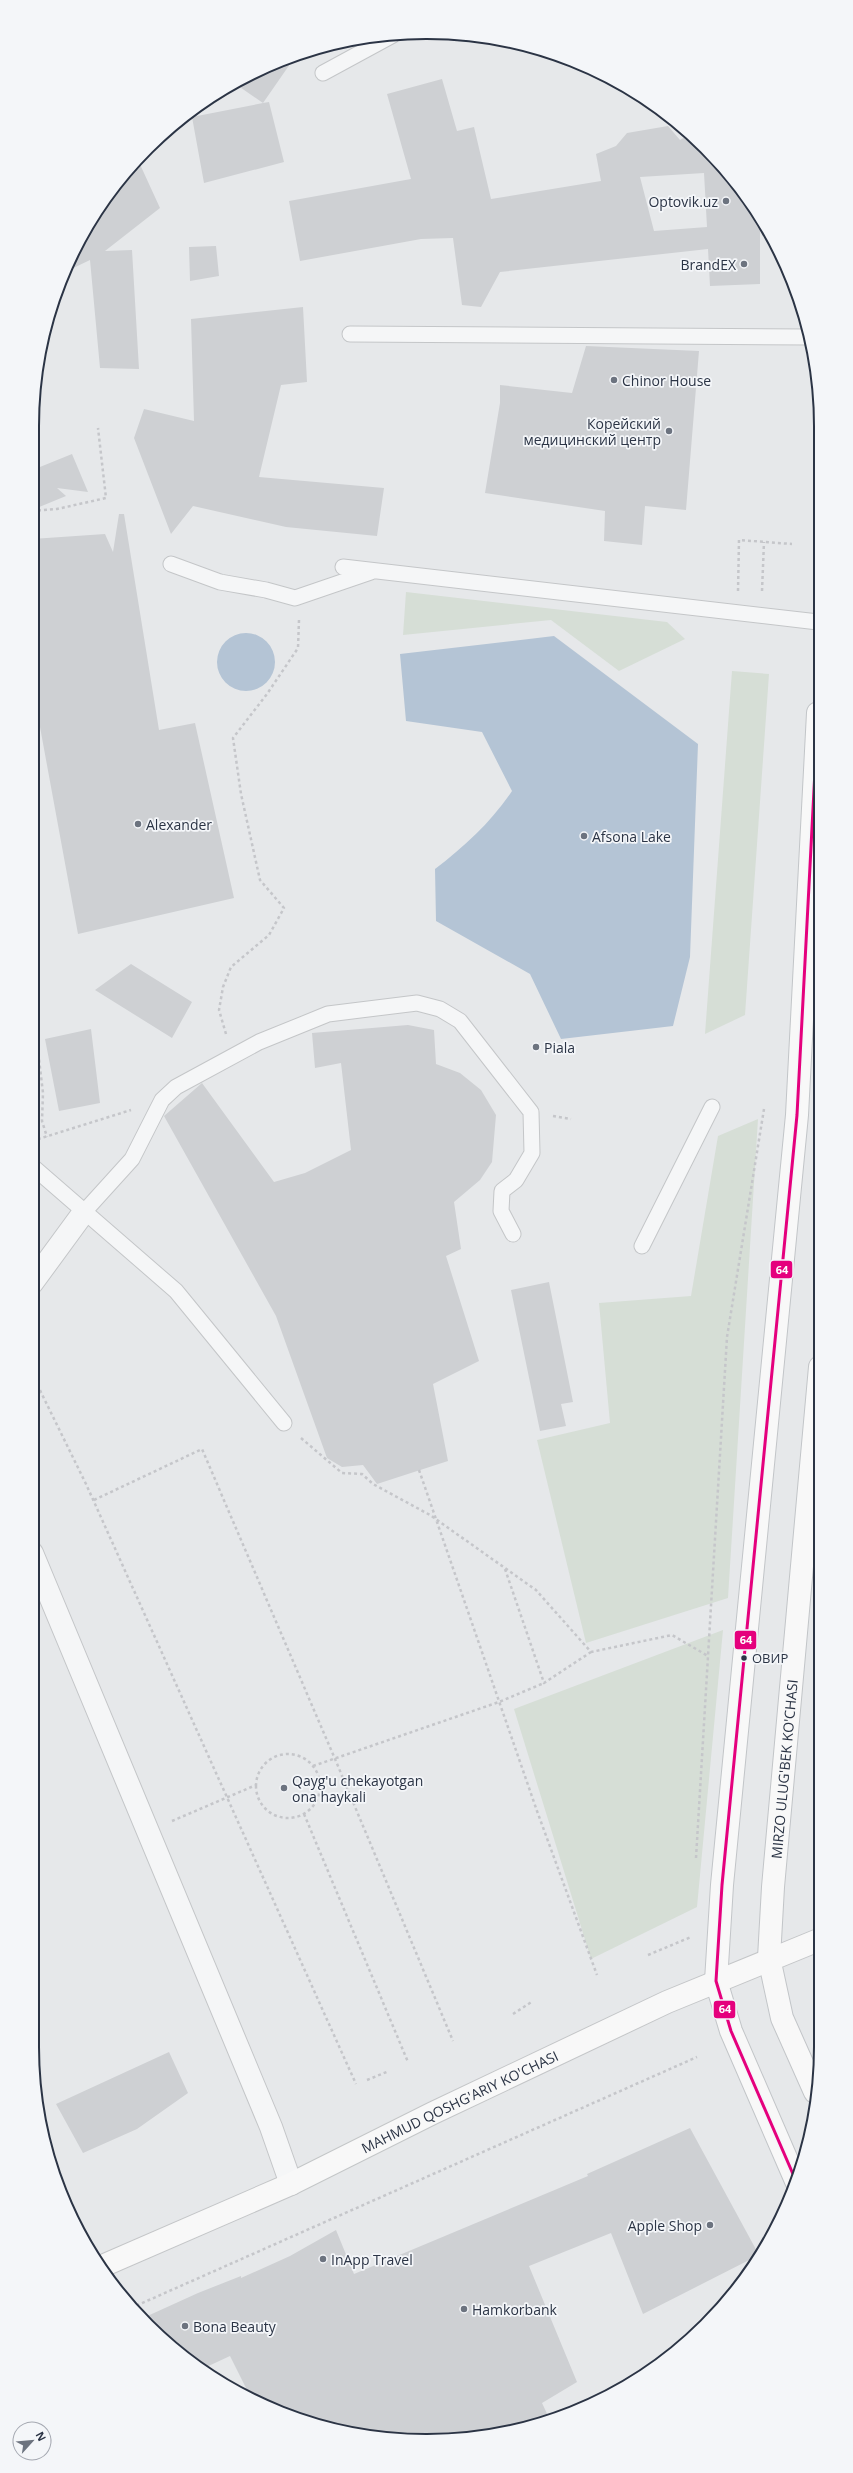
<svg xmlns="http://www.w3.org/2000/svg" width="853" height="2473" viewBox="0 0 853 2473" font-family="'Open Sans',sans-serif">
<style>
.green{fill:#d6ded6}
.water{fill:#b4c4d5}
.building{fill:#ced0d3;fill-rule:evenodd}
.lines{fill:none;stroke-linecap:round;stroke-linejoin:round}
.lane-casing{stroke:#c4c6c8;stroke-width:17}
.street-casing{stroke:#c4c6c8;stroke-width:24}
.secondary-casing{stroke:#c4c6c8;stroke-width:24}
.primary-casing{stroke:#c2c5c8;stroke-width:24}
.path{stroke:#c5c6ca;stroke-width:2.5;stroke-dasharray:3 3;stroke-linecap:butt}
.lane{stroke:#f5f6f7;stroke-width:15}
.street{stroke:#f5f6f7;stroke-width:22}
.secondary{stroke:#f8f8f8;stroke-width:22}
.primary{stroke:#f8f8f8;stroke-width:22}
.bus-1-casing{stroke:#f4f6f9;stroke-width:6}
.bus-1{stroke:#e5007d;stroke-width:3}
.poi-dot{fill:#6c737f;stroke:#f4f6f9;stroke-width:1.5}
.bus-dot{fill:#2b3445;stroke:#f4f6f9;stroke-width:1.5}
.labels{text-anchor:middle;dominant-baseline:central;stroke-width:3.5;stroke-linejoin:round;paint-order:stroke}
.bus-label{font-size:13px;fill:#2b3445;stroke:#f4f6f9;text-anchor:start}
.poi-label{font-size:14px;fill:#2b3445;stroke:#f4f6f9;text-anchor:start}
.street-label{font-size:14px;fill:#2b3445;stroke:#f4f6f9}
.rim{fill:none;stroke:#2b3445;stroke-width:2}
.line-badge{stroke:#f4f6f9;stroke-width:1.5}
.badge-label{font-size:11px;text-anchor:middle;font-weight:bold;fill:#fff}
</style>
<rect width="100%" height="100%" fill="#e6e8ea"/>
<path class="green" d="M406 592 667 622 685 639 619 671 551 620 403 635Z
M732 671 769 674 745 1015 705 1034Z
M758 1119 728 1598 586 1643 537 1440 610 1423 599 1303 691 1296 718 1136Z
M723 1630 697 1907 591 1959 514 1709Z"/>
<path class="water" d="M217 662a29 29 0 1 1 58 0a29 29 0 1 1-58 0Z
M554 636 698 744 690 957 673 1026 561 1039 530 974 436 921 435 869C465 846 491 822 512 791L482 732 406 721 400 654Z"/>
<path class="building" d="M297 54 263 103 269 102 284 162 204 183 192 117 263 103 234 83Z
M442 79 457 131 474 127 491 199 601 181 596 154 616 146 627 133 668 126 680 140 690 134 723 166 760 222V284L710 286 708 249 500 272 481 307 462 305 453 238 421 239 300 261 289 201 411 179 387 94ZM704 173 707 227 654 231 640 177Z
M138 160 160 208 105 251 132 250 139 369 100 368 90 260 65 272 73 252 113 187Z
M216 246 219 276 190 281 189 247Z
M303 307 307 382 281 385 259 477 384 488 377 536 286 527 193 506 171 534 134 438 144 409 194 421 191 319Z
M586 346 699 351 686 510 645 506 642 545 604 541 605 511 485 493 500 403V385L572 393Z
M72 454 88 492 57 488 66 496 32 510V466L35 469Z
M119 514H124L159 730 195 723 234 898 78 934 40 727 32 728V539L105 534 113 552Z
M131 964 192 1002 172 1038 95 990Z
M408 1025 434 1030 436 1064 460 1073 481 1090 496 1115 492 1162 480 1180 454 1202 461 1249 446 1256 479 1361 433 1384 448 1461 377 1484 363 1465 342 1467 327 1458 276 1316 164 1116 202 1083 274 1182 305 1173 351 1150 341 1063 315 1068 312 1033Z
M91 1029 100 1103 59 1111 45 1039Z
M549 1282 573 1402 561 1404 566 1426 540 1431 511 1290Z
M169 2052 188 2093 137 2129 83 2153 56 2104Z
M690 2128 759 2255 643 2314 611 2233 529 2266 577 2382 542 2403 550 2420 528 2428 452 2440 375 2438 324 2427 252 2400 230 2356 202 2369 186 2359 143 2318 198 2293 241 2276V2278L290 2256 336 2230 354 2274 588 2176 587 2174Z"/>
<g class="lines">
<defs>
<path id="lane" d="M323 73 393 35
M350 334 810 337
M171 564 220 582 266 590 295 598 371 572
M343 567 818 622
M32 1166 176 1291 284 1423
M84 1212 132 1159 162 1100 176 1087 259 1042 328 1014 417 1003 440 1009 460 1021 531 1112 532 1153 516 1180 502 1191 501 1211 513 1234
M642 1246 712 1107"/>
<path id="street" d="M32 1283 84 1212
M32 1553 271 2127 291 2184"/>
<g id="secondary">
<path id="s1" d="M100 2267 291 2184 433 2113 667 2002 821 1939"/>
</g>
<g id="primary">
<path id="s2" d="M815 2092 782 2018 769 1958 773 1887 820 1367"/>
<path d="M796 2181 731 2031 716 1981 722 1885 797 1115 818 713"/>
</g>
</defs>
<use href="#lane" class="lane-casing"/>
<use href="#street" class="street-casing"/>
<use href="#secondary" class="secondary-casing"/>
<use href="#primary" class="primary-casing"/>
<path class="path" d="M32 511 57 509 106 498 98 428
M738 591 739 540 792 544
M762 591 764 542
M32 1000 43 1093 42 1121 47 1137
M226 1034 219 1010 223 987 231 967 269 935 284 908 260 880 241 794 233 738 267 694 298 648 299 620
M32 1050 38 1059
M553 1116 571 1119
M32 1141 131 1110
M32 1374 86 1484 356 2084
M301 1438 342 1473 362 1474 373 1484 430 1515 536 1590 591 1652 672 1635 708 1656
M419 1470 537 1811 597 1975
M94 1500 202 1449 335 1759 453 2041
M505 1569 544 1683 591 1652
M256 1786a32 32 0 1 1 64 0a32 32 0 1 1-64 0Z
M313 1766 499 1702 544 1683
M304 1814 408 2062
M172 1821 256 1785
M696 1858 727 1337 764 1109
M820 1888H821
M648 1955 691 1937
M513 2014 533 2001
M367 2080 389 2071
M131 2308 697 2057"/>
<use href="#lane" class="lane"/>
<use href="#street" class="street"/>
<use href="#secondary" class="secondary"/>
<use href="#primary" class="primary"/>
<defs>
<path id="bus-1" d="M796 2181 731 2031 716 1981 722 1885 797 1115 818 713"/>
</defs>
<use href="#bus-1" class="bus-1-casing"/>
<use href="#bus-1" class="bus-1"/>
</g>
<g class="poi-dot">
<circle cx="726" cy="201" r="4"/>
<circle cx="744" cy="264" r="4"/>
<circle cx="614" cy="380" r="4"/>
<circle cx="669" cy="431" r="4"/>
<circle cx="138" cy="824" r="4"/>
<circle cx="584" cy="836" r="4"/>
<circle cx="536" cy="1047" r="4"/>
<circle cx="284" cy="1788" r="4"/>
<circle cx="710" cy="2225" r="4"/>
<circle cx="323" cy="2259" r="4"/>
<circle cx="464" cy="2309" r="4"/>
<circle cx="185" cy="2326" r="4"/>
</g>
<circle class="bus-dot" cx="744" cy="1658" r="3.5"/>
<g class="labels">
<g class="bus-label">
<text x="752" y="1658">ОВИР</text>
</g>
<g class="poi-label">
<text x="718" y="201" text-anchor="end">Optovik.uz</text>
<text x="736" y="264" text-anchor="end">BrandEX</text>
<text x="622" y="380">Chinor House</text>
<text x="661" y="423" text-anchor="end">Корейский<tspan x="661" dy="16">медицинский центр</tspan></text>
<text x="146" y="824">Alexander</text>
<text x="592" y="836">Afsona Lake</text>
<text x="544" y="1047">Piala</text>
<text x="292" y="1780">Qayg'u chekayotgan<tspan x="292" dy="16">ona haykali</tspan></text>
<text x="702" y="2225" text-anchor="end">Apple Shop</text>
<text x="331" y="2259">InApp Travel</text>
<text x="472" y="2309">Hamkorbank</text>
<text x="193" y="2326">Bona Beauty</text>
</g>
<g class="street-label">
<text stroke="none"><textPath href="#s2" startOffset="332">MIRZO ULUG'BEK KO'CHASI</textPath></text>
<text stroke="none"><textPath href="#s1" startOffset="396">MAHMUD QOSHG'ARIY KO'CHASI</textPath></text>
</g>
</g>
<path d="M0 0H853V2473H0ZM426 39H427A387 387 0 0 1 814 426V2047A387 387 0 0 1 427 2434H426A387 387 0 0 1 39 2047V426A387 387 0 0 1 426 39Z" fill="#f4f6f9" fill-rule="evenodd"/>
<path class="rim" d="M426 39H427A387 387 0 0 1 814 426V2047A387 387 0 0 1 427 2434H426A387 387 0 0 1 39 2047V426A387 387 0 0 1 426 39Z"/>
<g class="line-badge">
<rect x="770" y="1260" width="23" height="19" rx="4" fill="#e5007d"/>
<rect x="734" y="1630" width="23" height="20" rx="4" fill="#e5007d"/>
<rect x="713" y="2000" width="23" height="19" rx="4" fill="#e5007d"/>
</g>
<g class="badge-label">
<text x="782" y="1274">64</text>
<text x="746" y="1644">64</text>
<text x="725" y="2013">64</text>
</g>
<g transform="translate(32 2441) rotate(63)"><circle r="19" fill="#f4f6f9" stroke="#a4a8b1"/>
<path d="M0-3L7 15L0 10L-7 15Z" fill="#6c737f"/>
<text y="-6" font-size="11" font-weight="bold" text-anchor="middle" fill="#2b3445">N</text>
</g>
</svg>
